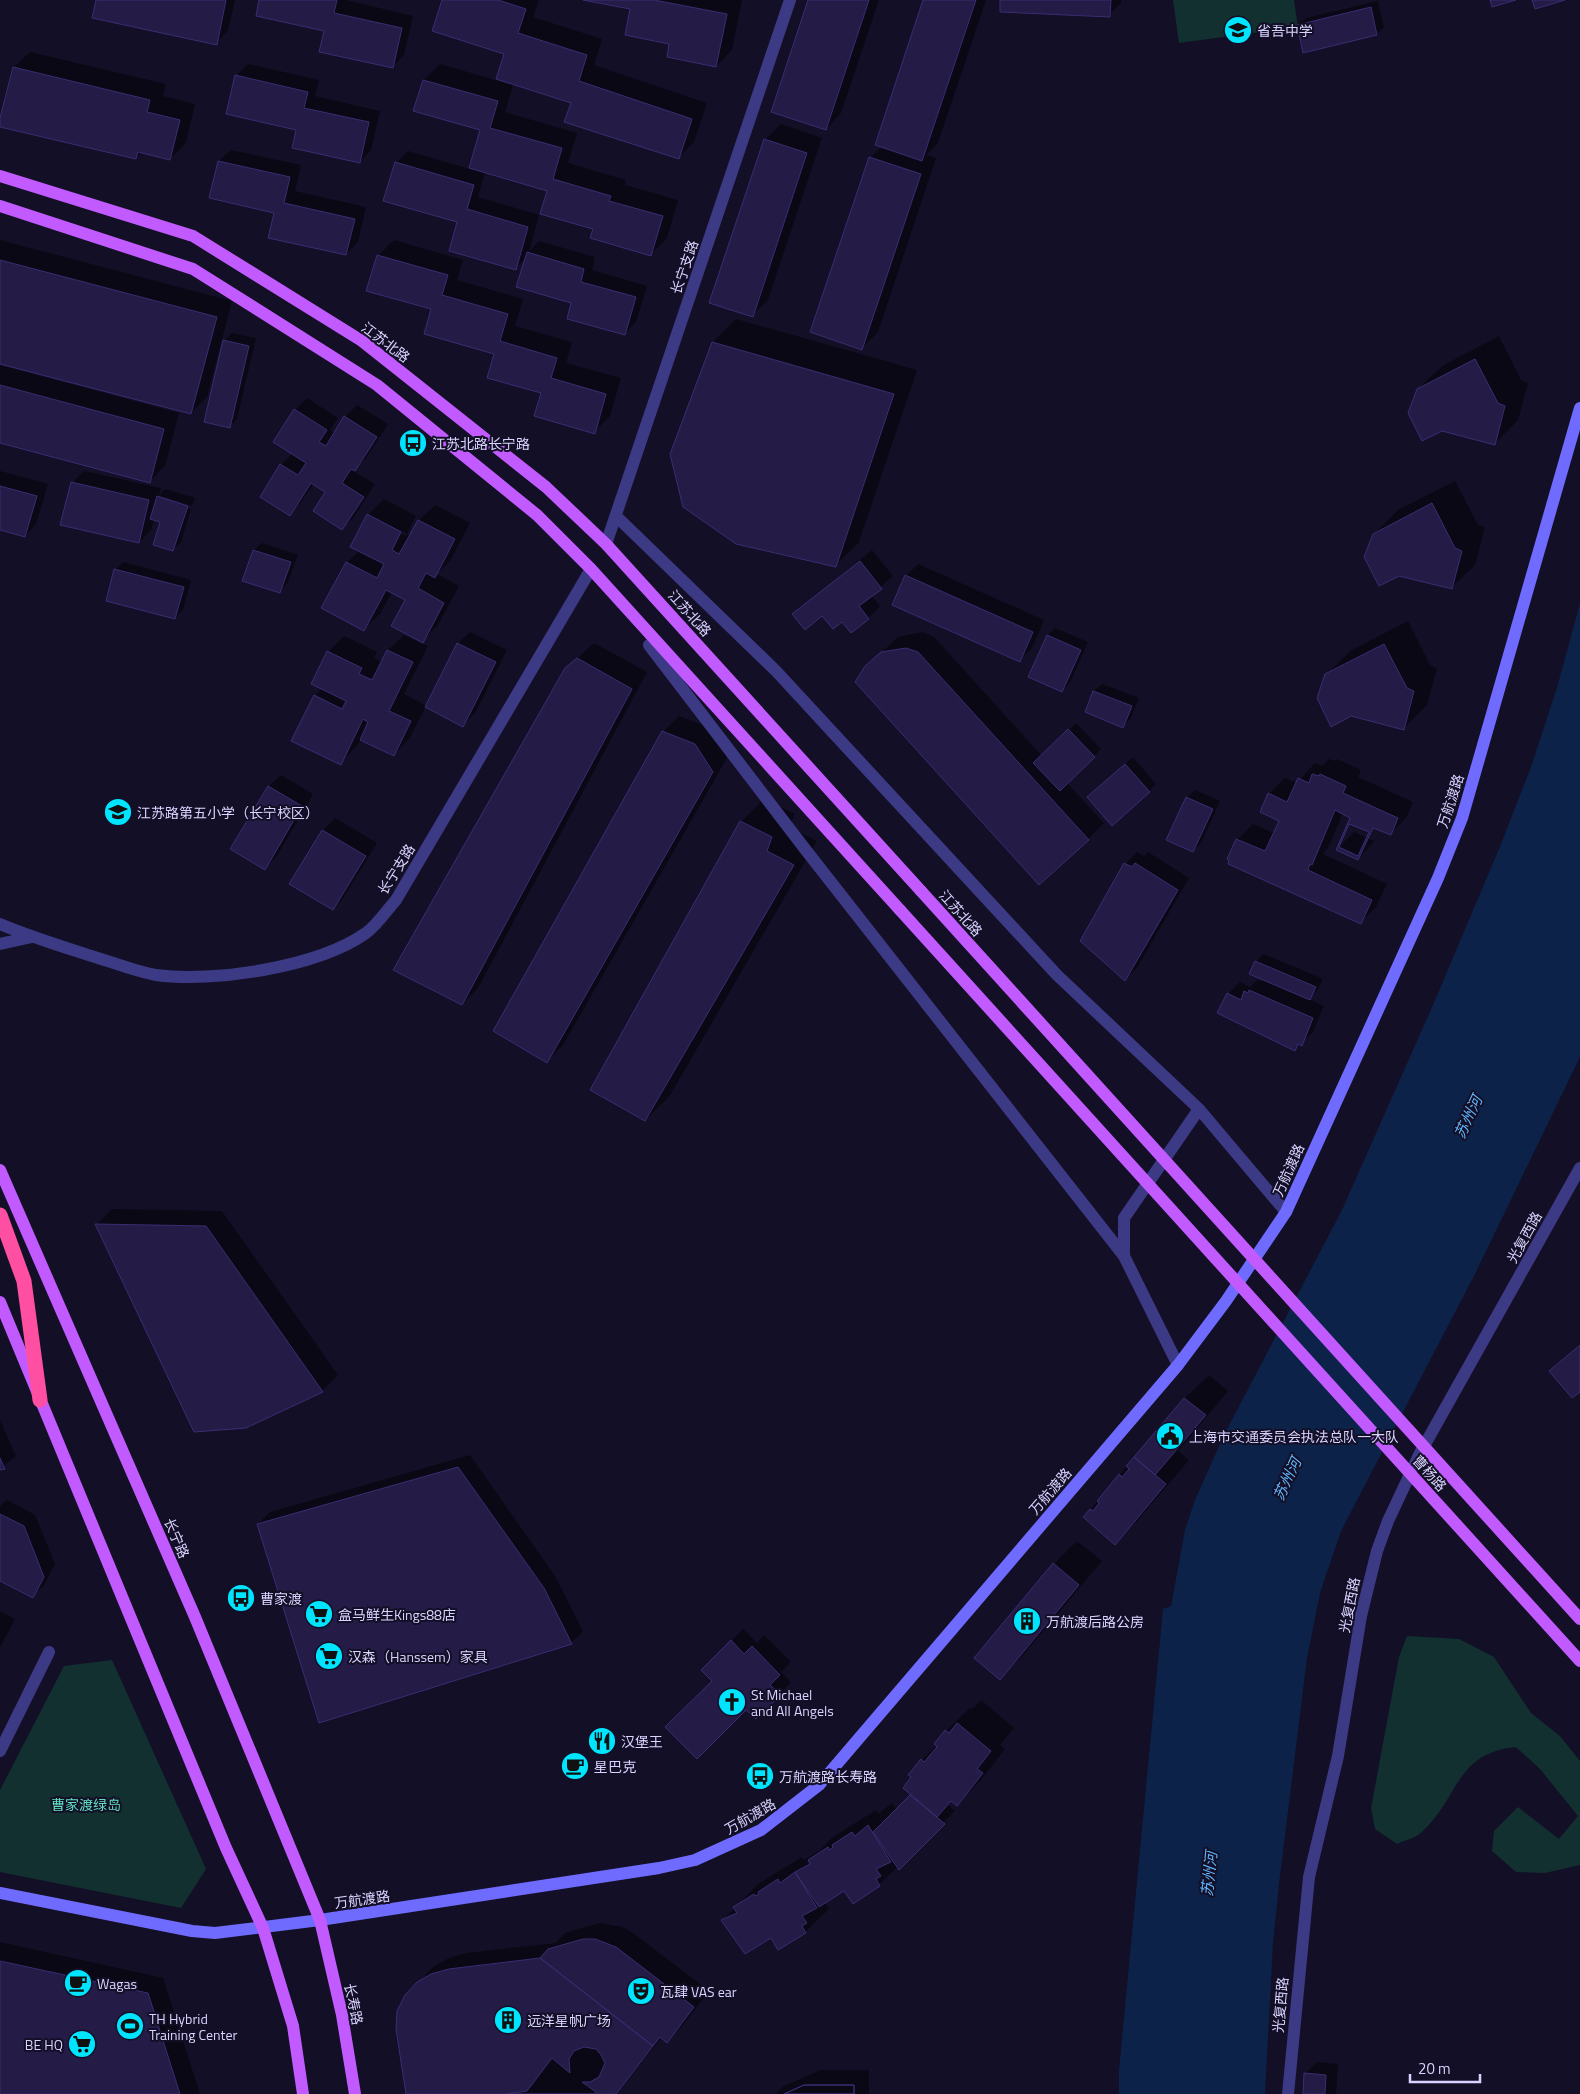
<svg xmlns="http://www.w3.org/2000/svg" width="1580" height="2094" viewBox="0 0 1580 2094" font-family="'Titillium Web','Noto Sans SC',sans-serif">
<style>
.green{fill:#12302f}
.water{fill:#0c2248}
.shadow{fill:#0007;fill-rule:evenodd}
.building{fill:#241b47;stroke:#3b2d73;fill-rule:evenodd}
.lines{fill:none;stroke-linecap:round;stroke-linejoin:round}
.street{stroke:#3d3a85;stroke-width:12}
.secondary{stroke:#6f6bff;stroke-width:12}
.primary{stroke:#c25bff;stroke-width:12}
.highway{stroke:#ff4fa3;stroke-width:15}
.primary-bridge{stroke:#c25bff;stroke-width:12}
.labels{text-anchor:middle;dominant-baseline:central;stroke-width:4;stroke-linejoin:round;paint-order:stroke}
.poi-label{font-size:14px;fill:#d9d4ff;stroke:#130f26;text-anchor:start}
.street-label{font-size:14px;fill:#d9d4ff;stroke:#130f26}
.park-label{font-size:14px;fill:#5fe0c0;stroke:#130f26}
.water-label{font-size:15px;font-style:italic;fill:#62b6ff;stroke:#130f26}
</style>
<rect width="100%" height="100%" fill="#130f26"/>
<path class="green" d="M1173 0H1294L1298 27 1179 43Z
M1407 1636 1459 1639 1494 1657 1531 1713 1560 1736 1580 1761V1865L1545 1873 1516 1872 1492 1851 1494 1831 1518 1807 1559 1839 1578 1816 1540 1769 1516 1747C1455 1753 1459 1798 1422 1832 1416 1838 1405 1840 1397 1844L1375 1829 1371 1808 1399 1657Z
M112 1660 206 1869 181 1908 0 1872V1790L64 1666Z"/>
<path class="water" d="M1580 603V1057L1475 1274 1341 1531 1320 1593 1307 1658 1279 1884 1273 1943 1265 2094H1119V2070L1163 1609 1171 1606 1185 1530 1195 1500 1224 1435 1342 1210 1433 1005 1501 844 1532 764 1558 684Z"/>
<path class="shadow" d="M97 0H235L228 31 216 43Z
M261 0H346L413 16 404 55 392 67 325 30Z
M443 0H539L533 17 602 39 594 65 707 103 694 142 678 158 572 102 506 53Z
M590 0H742L732 50 716 66 671 43 631 8Z
M809 0H879L841 113 826 129Z
M925 0H986L938 143 926 155 936 158 878 332 862 348 870 158 882 146Z
M1002 0H1121V3L1109 15Z
M1378 1 1384 27 1377 34 1298 25 1306 18Z
M30 52 166 84 163 96 195 104 186 143 170 159 142 152 136 158 0 126 14 67Z
M248 64 319 80 315 96 380 111 371 150 360 162 298 129 236 76Z
M440 64 513 85 505 112 577 133 568 163 626 180 625 185 678 200 667 238 651 254 594 228 549 190 485 172 478 197 539 215 529 252 539 241 595 257 592 270 647 286 636 322 624 334 526 258 515 269 458 221 396 163 408 151 470 169 482 129 424 80Z
M781 124 822 138 768 300 752 315 765 140Z
M231 150 301 165 295 191 366 207 358 242 346 254 275 212 219 161Z
M0 240 232 301 207 397 191 413 0 363Z
M394 240 463 260 457 280 523 299 515 326 572 342 566 363 621 378 610 416 594 432 496 353 433 309 378 256Z
M736 319 917 370 859 542 836 565 713 342Z
M232 333 256 338 237 419 230 426 224 341Z
M1499 336 1521 380 1528 383 1518 420 1495 443 1418 389 1442 366Z
M0 365 179 413 165 466 149 482 0 442Z
M307 398 338 418 330 430 335 433 345 417 357 405 388 424 366 458 353 471 375 484 354 517 342 528 327 492 314 483 301 502 290 514 261 496 281 465 293 453 295 410Z
M0 471 48 484 36 524 25 536 0 529Z
M84 471 161 488 159 496 165 489 195 498 192 506 161 496V499L191 509 181 542 173 550 161 521 154 519 151 530 139 542 72 483Z
M1455 481 1478 525 1485 527 1475 565 1451 588 1374 534 1398 510Z
M384 499 416 516 407 534 411 536 419 520 435 505 470 523 450 561 437 574 459 586 438 625 422 641 407 600 392 592 380 614 364 629 347 563 360 550 368 515ZM372 516 407 534 406 536 372 518Z
M262 543 298 555 287 584 279 592 244 580 254 550Z
M872 550 893 576 871 595 880 606 868 618 842 620 823 614H794Z
M123 562 191 580 183 610 175 617 107 600 116 569Z
M918 564 1044 620 1032 648 1020 660 906 576Z
M1408 621 1430 665 1437 668 1427 705 1404 728 1326 675 1350 651Z
M1055 628 1088 642 1070 683 1062 691 1048 635Z
M470 632 507 650 475 713 463 725 426 706 409 739 394 755 361 739 356 747 340 763 315 696 322 688 328 652 344 636 377 652 374 658 382 662 388 650 404 635 428 646 404 694 427 706 458 643Z
M923 632 934 637 1042 756 1076 723 1101 749 1067 783 1104 823 1088 839 866 667 898 637Z
M594 643 647 672 478 988 462 1004 566 669Z
M1102 684 1139 698 1130 719 1123 726 1086 712 1094 691Z
M679 716 711 728 728 756 563 1045 547 1061 663 732Z
M1133 757 1156 784 1149 792 1088 797Z
M1329 759 1335 761 1337 759 1361 770 1358 777 1413 802 1406 818 1390 834 1375 827 1370 832 1343 813 1328 848 1324 852 1323 854 1387 884 1376 907 1361 922 1237 840 1253 824 1274 833 1280 820 1269 794 1285 778 1297 783 1315 763 1322 766Z
M281 775 313 794 277 856 265 868 232 849 269 786Z
M1195 790 1220 801 1201 843 1193 851 1168 840 1187 797Z
M764 799 795 814 789 827 817 841 669 1097 645 1120 741 822Z
M335 818 377 843 344 897 333 909 291 884 323 830Z
M1354 832 1374 841 1358 859 1338 848Z
M1137 852 1144 856 1148 852 1189 878 1137 968 1125 979V864Z
M1264 954 1323 979 1317 991 1309 999 1324 1006 1313 1032 1295 1049 1228 994 1240 982 1250 987 1257 980 1260 981 1263 979 1256 962Z
M112 1209 222 1211 338 1375 322 1391 245 1426 96 1225Z
M1209 1375 1228 1391 1178 1451 1189 1460 1138 1520 1115 1543 1084 1517 1185 1398Z
M0 1420 16 1456 0 1469Z
M470 1455 555 1576 583 1631 571 1643 258 1524 270 1512Z
M7 1500 35 1515 55 1564 44 1585 32 1596 0 1580V1506Z
M1077 1541 1102 1561 1023 1655 1000 1678 1054 1564Z
M0 1611 15 1619 0 1647Z
M743 1629 757 1643 764 1635 791 1662 781 1672 791 1682 756 1718 702 1670Z
M981 1700 1014 1728 1000 1745 1005 1749 980 1781 957 1804 952 1800 948 1805 955 1811 879 1885 845 1889 825 1903 829 1909 805 1932 779 1949 771 1936 723 1920 758 1884 802 1857 804 1860 819 1851 833 1837 876 1810 878 1814 892 1803 897 1810 912 1794 922 1760 937 1745 946 1731 970 1708 972 1709Z
M600 1923 622 1927 632 1932 709 1991 683 2025 667 2041 662 2037 616 2094H407L418 1983 434 1966 449 1958 466 1953 556 1943 565 1933Z
M0 1942 163 1978 200 2094H0Z
M1317 2062 1338 2064 1336 2094H1304L1305 2074Z
M821 2070H869V2094H776L782 2087Z"/>
<path class="building" d="M96 0H226L217 45 92 18Z
M259 0H337L334 13 402 28 393 68 319 52 324 31 256 16Z
M442 0H498L526 9 518 33 587 55 579 81 692 119 679 159 564 122 571 103 496 79 504 54 432 31Z
M583 0H654L727 14 716 67 667 57 669 44 625 35 630 9Z
M808 0H869L826 130 771 112Z
M923 0H976L922 161 875 145Z
M1000 0H1111L1110 17 1000 12Z
M1490 0H1516L1492 7Z
M1532 0H1565L1535 9Z
M1371 7 1377 35 1303 53 1297 25Z
M13 67 150 100 147 112 180 120 170 160 138 152 136 159 0 127V118Z
M235 75 308 92 304 108 369 122 360 163 292 148 296 130 226 114Z
M423 80 498 101 490 128 562 148 553 179 611 196 609 201 663 216 651 256 590 238 593 229 540 214 547 191 469 168 480 130 413 111Z
M764 139 807 153 753 317 709 303Z
M869 157 921 174 862 350 810 332Z
M218 161 290 177 284 203 355 219 346 255 268 238 274 213 209 198Z
M395 162 474 185 467 209 528 227 516 270 449 251 457 222 383 201Z
M527 252 584 269 581 282 636 297 625 335 567 319 571 303 516 287Z
M377 255 448 275 442 295 508 314 500 341 557 358 551 378 606 394 595 434 534 416 541 393 487 378 494 354 424 334 431 309 366 291Z
M0 260 217 317 191 414 0 364Z
M223 340 249 346 230 428 204 422Z
M712 342 894 394 836 567 736 544 683 507 670 454Z
M1475 359 1498 403 1505 406 1495 445 1442 431 1422 441 1408 413 1417 389Z
M0 385 164 429 150 483 0 443Z
M294 409 327 430 319 442 326 446 344 416 377 437 355 471 351 469 342 483 364 497 342 530 313 511 325 492 311 483 290 516 260 497 280 464 298 475 306 463 273 442Z
M71 482 149 500 139 543 60 525Z
M0 486 37 496 25 537 0 530Z
M157 496 188 506 173 551 153 545 160 522 150 519Z
M1432 503 1455 548 1462 551 1452 589 1399 576 1379 586 1364 557 1373 534Z
M367 514 401 532 392 550 399 554 418 520 455 539 435 578 426 573 418 588 444 603 423 643 391 626 405 600 386 590 364 631 321 608 346 562 377 578 384 564 350 547Z
M253 550 291 562 280 593 242 581Z
M860 561 882 589 859 606 869 619 851 633 842 622 833 629 822 616 805 630 792 614Z
M114 569 184 587 175 619 106 601Z
M905 575 1033 632 1020 662 892 605Z
M1047 635 1081 650 1062 692 1028 677Z
M457 643 496 662 463 727 425 707Z
M1384 644 1407 688 1414 691 1404 730 1351 716 1331 727 1317 698 1325 674Z
M906 648 918 652 1089 840 1039 885 855 682 865 666 881 652Z
M387 650 413 662 389 711 411 721 394 756 360 740 368 722 363 719 341 765 291 741 314 695 342 709 346 701 311 684 327 651 362 668 359 674 372 680Z
M577 658 632 689 462 1005 393 970 565 668Z
M1093 691 1132 706 1123 728 1085 712Z
M1068 729 1095 757 1060 791 1033 763Z
M662 731 695 744 713 772 547 1063 493 1031Z
M1125 764 1150 792 1112 826 1087 797Z
M1312 774 1319 776 1320 774 1346 786 1343 793 1398 818 1391 835 1373 828 1358 860 1336 850 1350 818 1335 810 1312 865 1310 864 1308 870 1372 900 1361 924 1228 864 1229 861 1227 859 1236 839 1265 851 1279 821 1260 812 1268 793 1287 802 1298 778 1309 783ZM1349 824 1369 832 1358 856 1339 847Z
M268 786 302 806 265 870 230 849Z
M1186 797 1213 809 1193 852 1166 840Z
M740 821 772 837 767 851 794 865 645 1121 590 1090Z
M322 830 366 856 333 910 289 884Z
M1124 863 1132 867 1135 863 1178 890 1125 981 1080 941Z
M1255 961 1316 987 1310 1000 1249 974Z
M1249 990 1313 1018 1302 1046 1298 1044 1295 1051 1217 1013 1227 993 1241 1000 1244 991 1248 993Z
M95 1224 206 1226 323 1392 246 1428 194 1432Z
M1580 1345V1392L1572 1398 1549 1371Z
M1184 1398 1206 1415 1155 1475 1134 1457Z
M1134 1457 1166 1484 1115 1545 1083 1517 1090 1509 1093 1511 1099 1503 1097 1501 1119 1474 1122 1477 1129 1469 1126 1466Z
M0 1458 5 1469 0 1470Z
M458 1467 544 1588 572 1644 319 1723 257 1524Z
M0 1514 24 1526 44 1577 33 1598 0 1581Z
M1053 1563 1079 1585 1000 1680 974 1658Z
M731 1640 744 1654 752 1646 780 1675 770 1685 781 1695 756 1719 746 1710 697 1759 665 1727 712 1681 701 1670Z
M957 1723 991 1751 977 1769 983 1773 957 1806 951 1801 937 1817 903 1788 911 1777 908 1775 921 1759 924 1762 937 1747 934 1744 945 1730 949 1733Z
M910 1795 945 1824 899 1870 873 1832Z
M868 1825 891 1862 876 1869 881 1876 876 1879 880 1886 853 1904 844 1891 819 1907 795 1872 810 1864 808 1860 828 1847 830 1850 833 1847 832 1845 852 1832 855 1836Z
M795 1872 817 1908 802 1916 807 1923 802 1926 806 1933 778 1950 771 1938 745 1954 721 1920 737 1913 733 1907 754 1894 756 1896 759 1894 758 1892 778 1879 780 1883Z
M583 1939H595L616 1947 694 2007 667 2043 660 2037 653 2046 540 1958 548 1949Z
M540 1958 653 2046 616 2094H406L396 2029 397 2011 405 1995 417 1982 431 1974 449 1969Z
M0 1961 148 1993 180 2094H0Z
M584 2047 596 2049 601 2055 605 2063 599 2077 590 2082H582L596 2092 595 2094H506L527 2091 552 2058 570 2073 569 2059 574 2051Z
M1304 2073 1326 2075 1325 2094H1303Z
M804 2085H854V2094H784Z
M804 2085H854V2094H784Z"/>
<g class="lines">
<path class="street" d="M616 516 776 671 1057 975 1199 1109 1286 1212
M606 544 790 0
M649 645 805 849 1124 1256
M0 924C33 938 67 948 101 959 118 964 138 972 156 975 213 983 318 967 366 933 377 925 387 910 396 900L591 569
M0 944 32 937
M1178 1365 1124 1256V1218L1199 1109
M0 1751 49 1652
M1288 2094 1309 1877 1338 1756 1361 1616 1377 1551 1388 1521 1419 1455 1580 1168"/>
<path class="secondary" d="M0 1893 192 1931 215 1933 320 1920 659 1868 695 1860 761 1830 819 1785 1178 1365 1226 1301 1286 1212 1438 878 1462 818 1580 408"/>
<path class="primary" d="M0 176 193 236 362 341 546 487 606 544 921 891
M0 206 193 269 377 385 537 515 591 569 900 910
M0 1170 195 1617 320 1920 342 2015 355 2094
M0 1302 226 1848 263 1928 293 2026 303 2094"/>
<path class="highway" d="M0 1215 24 1281 40 1400"/>
<path class="primary-bridge" d="M921 891 1580 1619
M900 910 1580 1661"/>
</g>
<defs>
<symbol id="school-disc" viewBox="-11 -11 22 22"><circle r="9.5" fill="#00e5ff" stroke="#130f26"/><path d="M0-5L7-2L0 1L-7-2ZM-4 1L0 2.5L4 1V4Q0 6-4 4Z" fill="#111"/></symbol>
<symbol id="bus-disc" viewBox="-11 -11 22 22"><circle r="9.5" fill="#00e5ff" stroke="#130f26"/><path d="M-5-6H5V4H4V6H2V4H-2V6H-4V4H-5ZM-3.5-4V0h7V-4ZM-3.5 1.2v1.5H-2V1.2ZM2 1.2v1.5H3.5V1.2Z" fill="#111"/></symbol>
<symbol id="civic-disc" viewBox="-11 -11 22 22"><circle r="9.5" fill="#00e5ff" stroke="#130f26"/><path d="M-.6-6.5H3V-4.5H.6V-3L4-1V1h2V6H-6V1h2V-1L-.6-3ZM-1.2 2.5V6h2.4V2.5Z" fill="#111"/></symbol>
<symbol id="supermarket-disc" viewBox="-11 -11 22 22"><circle r="9.5" fill="#00e5ff" stroke="#130f26"/><path d="M-6-5.5h2.5l.6 2H6L4.5 2H-2.5L-4.4-4H-6ZM-1.5 3.2a1.3 1.3 0 1 0 .1 0ZM3 3.2a1.3 1.3 0 1 0 .1 0Z" fill="#111"/></symbol>
<symbol id="building-disc" viewBox="-11 -11 22 22"><circle r="9.5" fill="#00e5ff" stroke="#130f26"/><path d="M-4-6H4V6H1V3H-1V6H-4ZM-2.5-4.3h1.7v1.8h-1.7ZM.8-4.3h1.7v1.8H.8ZM-2.5-1h1.7V.8h-1.7ZM.8-1h1.7V.8H.8Z" fill="#111"/></symbol>
<symbol id="church-disc" viewBox="-11 -11 22 22"><circle r="9.5" fill="#00e5ff" stroke="#130f26"/><path d="M-1.2-6h2.4v3.5h3.3v2.4h-3.3V6h-2.4V-.1h-3.3v-2.4h3.3Z" fill="#111"/></symbol>
<symbol id="restaurant-disc" viewBox="-11 -11 22 22"><circle r="9.5" fill="#00e5ff" stroke="#130f26"/><path d="M-5-6h1v4h1v-4h1v4h1v-4h1v5L-1.5 .5V6h-2V.5L-5-1ZM5-6V6H3V1.5H1.5Q1.5-4 5-6Z" fill="#111"/></symbol>
<symbol id="cafe-disc" viewBox="-11 -11 22 22"><circle r="9.5" fill="#00e5ff" stroke="#130f26"/><path d="M-5.5-4.5H6V0H3Q3 3.5 0 3.5H-2.5Q-5.5 3.5-5.5 0ZM3-3.2v2h1.7v-2ZM-6 4.5H4V6H-6Z" fill="#111"/></symbol>
<symbol id="theatre-disc" viewBox="-11 -11 22 22"><circle r="9.5" fill="#00e5ff" stroke="#130f26"/><path d="M-5-5.5Q0-4 5-5.5V0Q5 5 0 6Q-5 5-5 0ZM-3.3-2.5H-1v1.5H-3.3ZM1-2.5H3.3v1.5H1ZM-2.8 1Q0 5.5 2.8 1Z" fill="#111"/></symbol>
<symbol id="stadium-disc" viewBox="-11 -11 22 22"><circle r="9.5" fill="#00e5ff" stroke="#130f26"/><path d="M0-5a6.5 5 0 1 0 0 10a6.5 5 0 1 0 0-10ZM-3.5-1.8h7v3.6h-7Z" fill="#111"/></symbol>
</defs>
<g fill-rule="evenodd">
<use href="#school-disc" x="1222" y="14" width="32" height="32"/>
<use href="#bus-disc" x="397" y="427" width="32" height="32"/>
<use href="#school-disc" x="102" y="796" width="32" height="32"/>
<use href="#civic-disc" x="1154" y="1420" width="32" height="32"/>
<use href="#bus-disc" x="225" y="1582" width="32" height="32"/>
<use href="#supermarket-disc" x="303" y="1598" width="32" height="32"/>
<use href="#building-disc" x="1011" y="1605" width="32" height="32"/>
<use href="#supermarket-disc" x="313" y="1640" width="32" height="32"/>
<use href="#church-disc" x="716" y="1686" width="32" height="32"/>
<use href="#restaurant-disc" x="586" y="1725" width="32" height="32"/>
<use href="#cafe-disc" x="559" y="1750" width="32" height="32"/>
<use href="#bus-disc" x="744" y="1760" width="32" height="32"/>
<use href="#cafe-disc" x="62" y="1967" width="32" height="32"/>
<use href="#theatre-disc" x="625" y="1975" width="32" height="32"/>
<use href="#building-disc" x="492" y="2004" width="32" height="32"/>
<use href="#stadium-disc" x="114" y="2010" width="32" height="32"/>
<use href="#supermarket-disc" x="66" y="2028" width="32" height="32"/>
</g>
<g class="labels">
<g class="poi-label">
<text x="1257" y="30">省吾中学</text>
<text x="432" y="443">江苏北路长宁路</text>
<text x="137" y="812">江苏路第五小学（长宁校区）</text>
<text x="1189" y="1436">上海市交通委员会执法总队一大队</text>
<text x="260" y="1598">曹家渡</text>
<text x="338" y="1614">盒马鲜生Kings88店</text>
<text x="1046" y="1621">万航渡后路公房</text>
<text x="348" y="1656">汉森（Hanssem）家具</text>
<text x="751" y="1694">St Michael<tspan x="751" dy="16">and All Angels</tspan></text>
<text x="621" y="1741">汉堡王</text>
<text x="594" y="1766">星巴克</text>
<text x="779" y="1776">万航渡路长寿路</text>
<text x="97" y="1983">Wagas</text>
<text x="660" y="1991">瓦肆 VAS ear</text>
<text x="149" y="2018">TH Hybrid<tspan x="149" dy="16">Training Center</tspan></text>
<text x="527" y="2020">远洋星帆广场</text>
<text x="63" y="2044" text-anchor="end">BE HQ</text>
</g>
<g class="street-label">
<text transform="translate(684 267) rotate(-71)">长宁支路</text>
<text transform="translate(386 342) rotate(37)">江苏北路</text>
<text transform="translate(690 613) rotate(48)">江苏北路</text>
<text transform="translate(1450 801) rotate(-72)">万航渡路</text>
<text transform="translate(396 869) rotate(-58)">长宁支路</text>
<text transform="translate(961 913) rotate(48)">江苏北路</text>
<text transform="translate(1288 1170) rotate(-66)">万航渡路</text>
<text transform="translate(1524 1237) rotate(-61)">光复西路</text>
<text transform="translate(1430 1473) rotate(48)">曹杨路</text>
<text transform="translate(1050 1491) rotate(-49)">万航渡路</text>
<text transform="translate(177 1538) rotate(67)">长宁路</text>
<text transform="translate(1349 1605) rotate(-79)">光复西路</text>
<text transform="translate(750 1816) rotate(-30)">万航渡路</text>
<text transform="translate(362 1899) rotate(-8)">万航渡路</text>
<text transform="translate(354 2004) rotate(78)">长寿路</text>
<text transform="translate(1280 2005) rotate(-85)">光复西路</text>
</g>
<g class="park-label">
<text x="86" y="1804">曹家渡绿岛</text>
</g>
<g class="water-label">
<text transform="translate(1468 1117) rotate(-65)">苏州河</text>
<text transform="translate(1287 1479) rotate(-65)">苏州河</text>
<text transform="translate(1209 1874) rotate(-84)">苏州河</text>
</g>
</g>
<path d="M1410 2074v8h70v-8" fill="none" stroke="#d9d4ff" stroke-width="2.5"/>
<text x="1418" y="2074" font-size="15" fill="#d9d4ff" stroke="#130f26" stroke-width="4" paint-order="stroke">20 m</text>
</svg>
